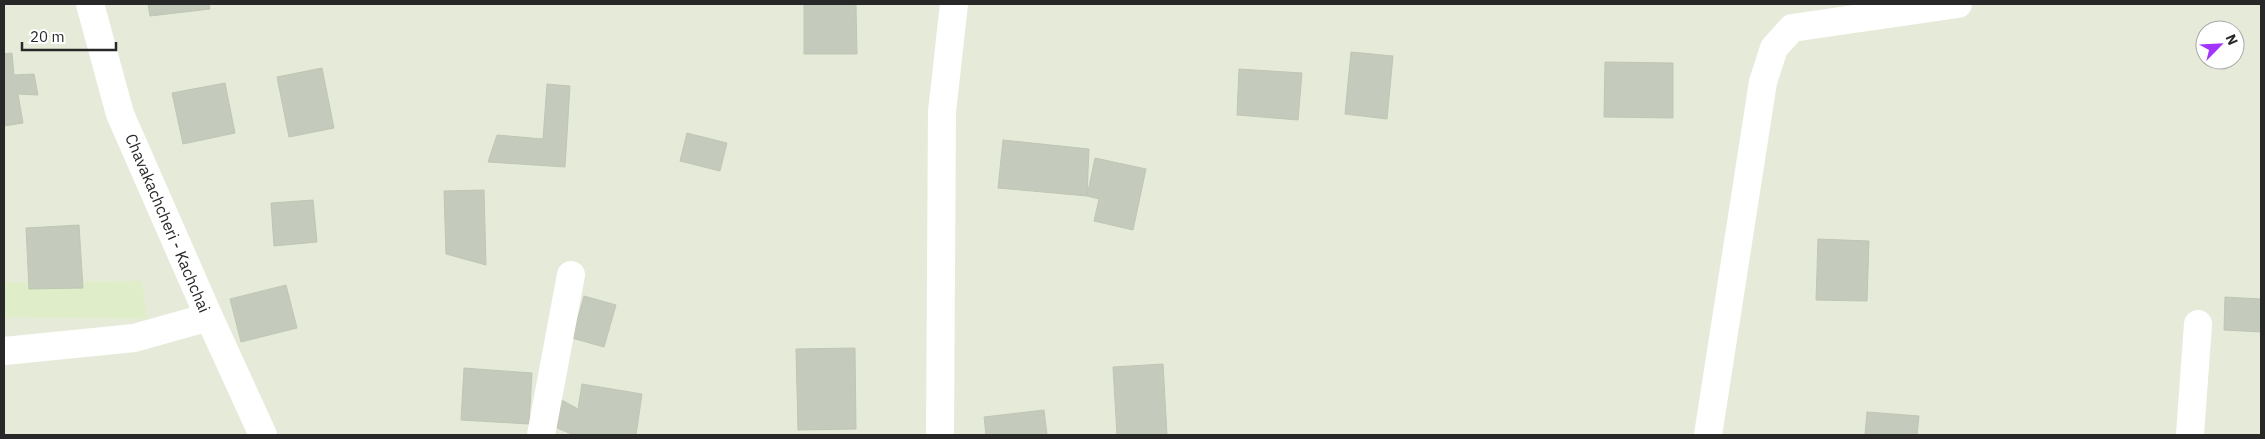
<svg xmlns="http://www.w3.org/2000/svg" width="2265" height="439" viewBox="0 0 2265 439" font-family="'IBM Plex Sans',sans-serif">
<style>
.education{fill:#dfeec8}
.building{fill:#c4cabc;stroke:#bfc7b3}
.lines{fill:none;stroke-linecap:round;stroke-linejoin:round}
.street{stroke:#fff;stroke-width:28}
.secondary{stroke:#fff;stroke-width:28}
.labels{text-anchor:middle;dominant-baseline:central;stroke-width:4;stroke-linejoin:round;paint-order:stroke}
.street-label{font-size:16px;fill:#282828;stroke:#fff}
</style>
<rect width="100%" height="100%" fill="#e6ebd9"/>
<path class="education" d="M142 281 147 319 4 317V282Z"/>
<path class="building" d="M148 4H209L210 9 150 16Z
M804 4H856L857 54H804Z
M1351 52 1393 56 1387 119 1345 114Z
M12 53 14 75 34 74 38 95 18 94 23 123 4 126V54Z
M1605 62 1673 63V118L1604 117Z
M322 68 334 128 289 137 277 77Z
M1239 69 1302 73 1298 120 1237 115Z
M225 83 235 133 183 144 172 93Z
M547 84 570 86 565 167 488 162 497 135 543 139Z
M687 133 727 143 720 171 680 161Z
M1003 140 1089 149 1087 196 998 188Z
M1095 158 1146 169 1133 230 1094 221 1099 199 1087 196Z
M484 190 486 265 446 254 444 191Z
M313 200 317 242 274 246 271 203Z
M79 225 83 288 29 289 26 228Z
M1818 239 1869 241 1867 301 1816 300Z
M286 285 297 328 241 342 230 299Z
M584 296 616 305 604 347 572 338Z
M2225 297 2261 299V332L2224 330Z
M855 348 856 429 798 430 796 349Z
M1163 364 1167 435H1117L1113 367Z
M464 368 532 373 529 424 461 420Z
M582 384 642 394 636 435H574L557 428 558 398 578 409Z
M1044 410 1047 435H986L984 417Z
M1867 412 1919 416 1917 435H1865Z"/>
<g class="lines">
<path class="street" d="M4 351 134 338 209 317
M541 435 571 275
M940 435 942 112 954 4
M1708 435 1763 82 1774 48 1792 28 1958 4
M2190 435 2198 324"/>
<path class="secondary" d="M90 4 120 114 209 317 263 435"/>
</g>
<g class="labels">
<g class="street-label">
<text transform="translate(168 223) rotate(67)">Chavakachcheri - Kachchai</text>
</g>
</g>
<rect width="2265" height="439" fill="none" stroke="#282828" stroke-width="10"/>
<g transform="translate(2220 45) rotate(66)"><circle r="24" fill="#ffffff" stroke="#a9a9a9"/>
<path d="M0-4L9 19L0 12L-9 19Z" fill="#a234fe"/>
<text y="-8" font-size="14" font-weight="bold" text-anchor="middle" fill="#282828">N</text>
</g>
<path d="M22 42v8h94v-8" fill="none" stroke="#282828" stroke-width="2.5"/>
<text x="30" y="42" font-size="15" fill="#282828" stroke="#ffffff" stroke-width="4" paint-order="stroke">20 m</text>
</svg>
